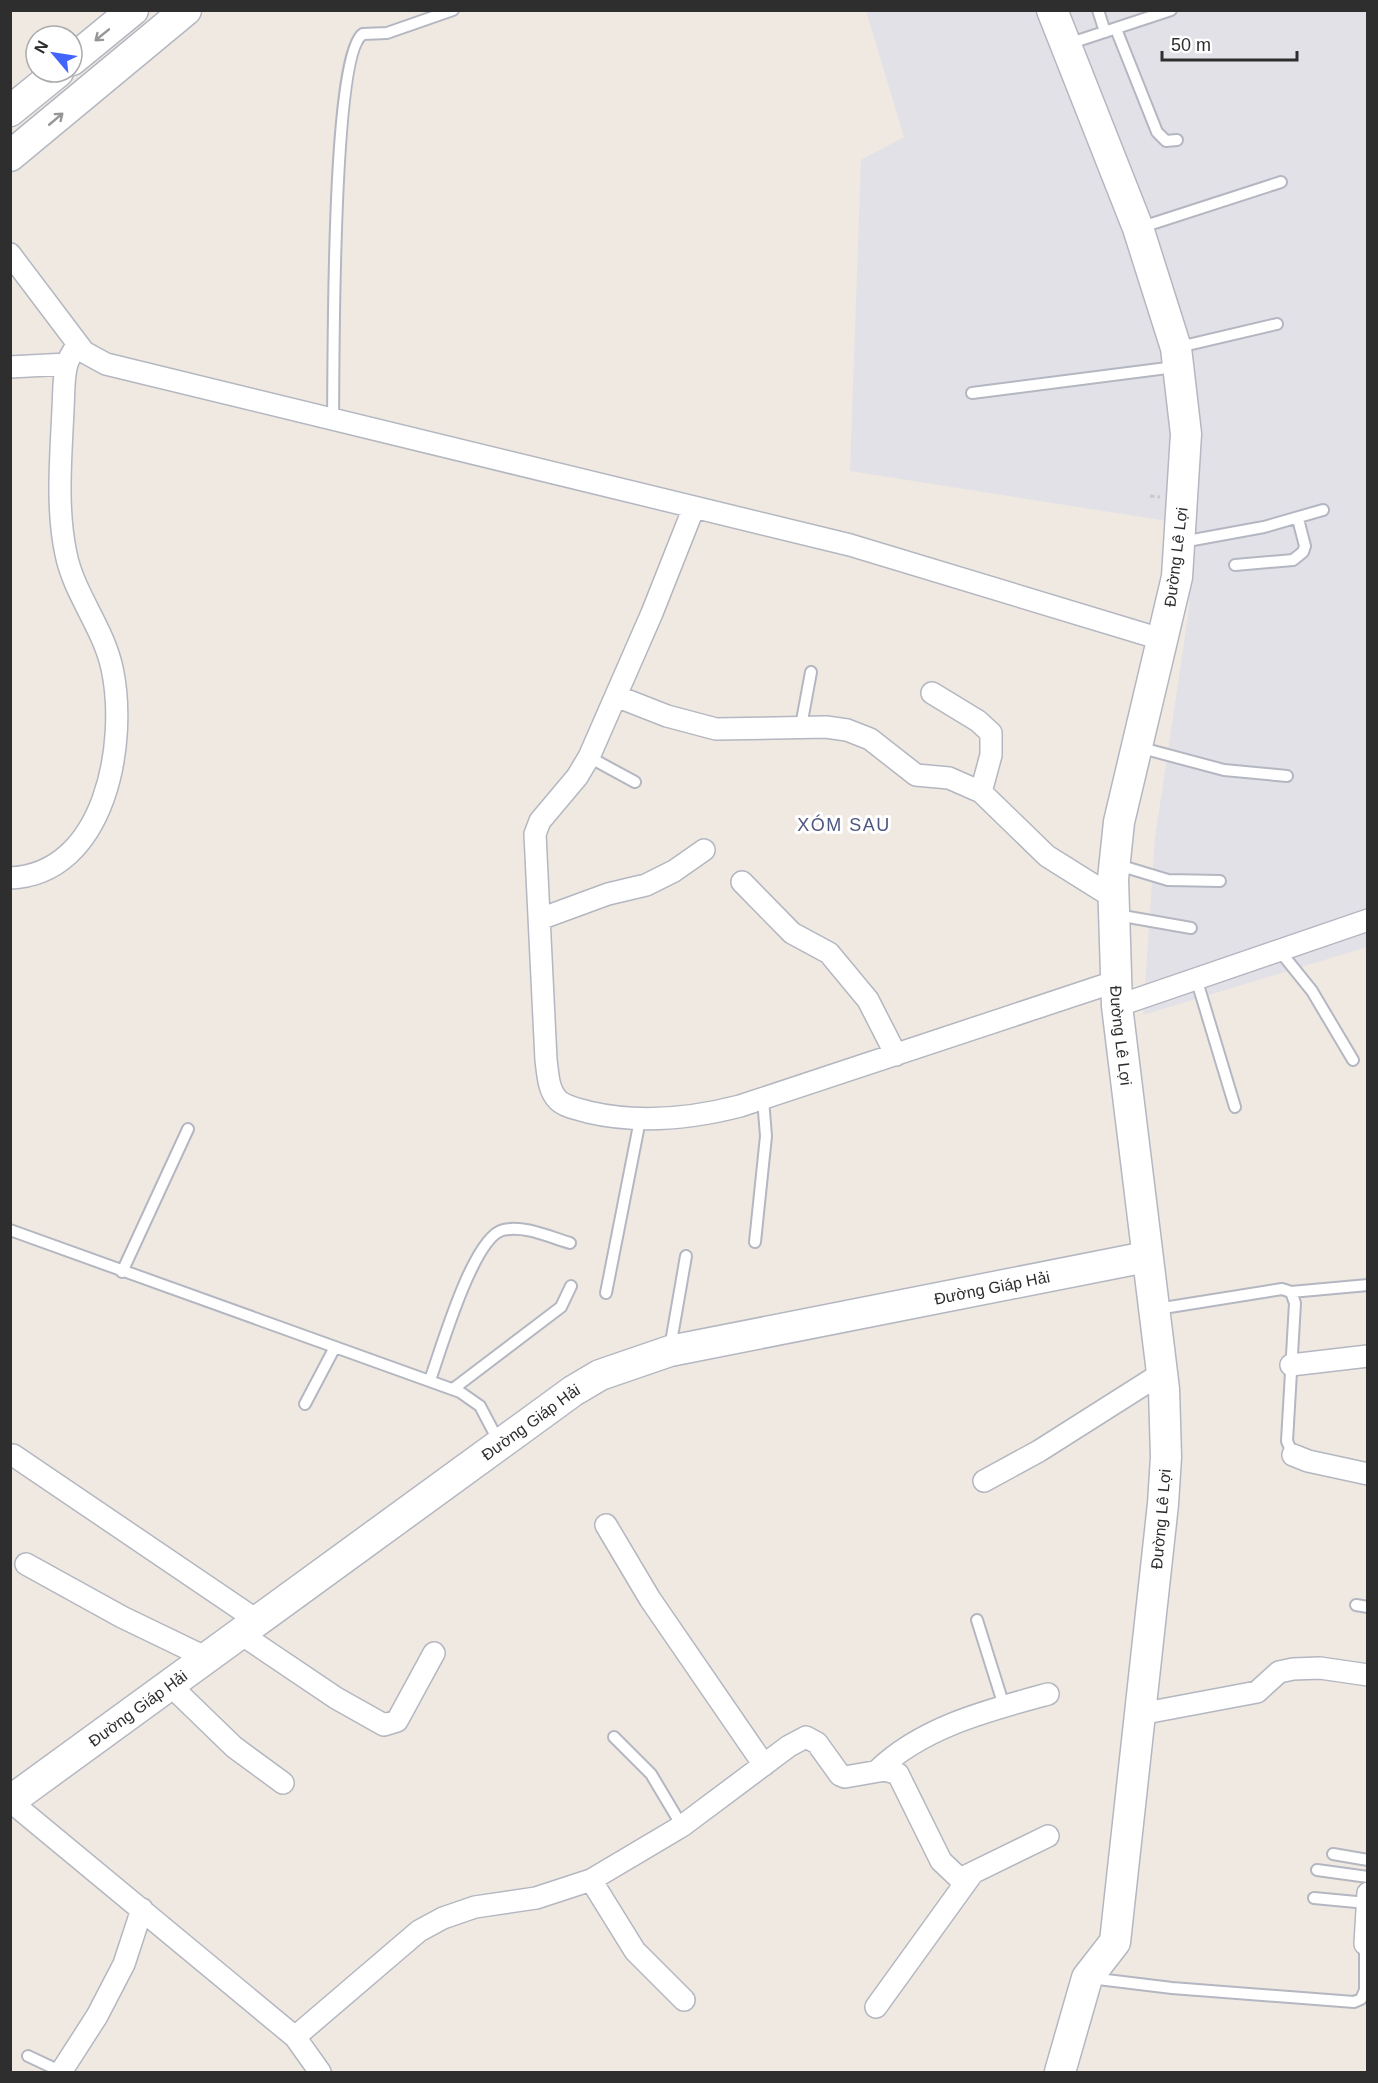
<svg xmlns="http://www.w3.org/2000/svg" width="1378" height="2083" viewBox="0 0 1378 2083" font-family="Helvetica,sans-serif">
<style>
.industrial{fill:#e3e1e8}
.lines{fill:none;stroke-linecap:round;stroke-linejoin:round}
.lane-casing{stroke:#b4b7c1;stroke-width:14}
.street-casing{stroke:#b4b7c1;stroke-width:24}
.secondary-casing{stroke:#b4b7c1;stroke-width:33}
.path{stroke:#c9c9c9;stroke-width:3;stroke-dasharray:4.5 3;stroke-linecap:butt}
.lane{stroke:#fff;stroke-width:10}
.street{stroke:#fff;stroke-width:21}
.secondary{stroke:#fff;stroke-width:30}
.oneway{stroke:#969696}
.labels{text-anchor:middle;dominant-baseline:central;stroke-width:6;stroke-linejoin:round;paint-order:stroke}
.street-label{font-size:16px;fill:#2e2e2e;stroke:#fff}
.neighbourhood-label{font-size:18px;letter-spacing:1.5px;fill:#4d5680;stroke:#fff}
</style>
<rect width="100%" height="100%" fill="#efe9e1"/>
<path class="industrial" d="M866 11H1367V947L1143 1015 1155 838 1189 609 1192 525 850 471 861 160 904 137Z"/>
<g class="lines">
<defs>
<path id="lane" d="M1098 10 1105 32
M1116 29 1157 132 1166 141 1177 140
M1068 44 1171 10
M1139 228 1281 182
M1179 347 1277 324
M972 393 1175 367
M333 418C334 366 331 54 363 34L387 33 453 10
M1182 542 1264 527 1323 510
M1235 565 1293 560 1303 552 1305 546 1298 519
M801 726 811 672
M1138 747 1224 770 1287 776
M589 757 635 782
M1115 864 1168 880 1220 881
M1117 915 1191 928
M1279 950 1312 991 1353 1060
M1196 978 1235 1107
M10 1230 460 1392 480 1406 499 1442
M755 1242 766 1136 763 1099
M122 1272 188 1129
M1291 1292 1295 1303 1287 1441 1293 1455
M606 1293 640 1120
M1157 1309 1282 1289 1291 1292 1368 1285
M670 1348 686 1256
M430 1380C441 1350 473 1237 503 1230 525 1225 549 1237 570 1243
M453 1389 561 1307 571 1286
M305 1404 335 1347
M1356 1605 1368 1607
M977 1620 1004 1706
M614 1737 651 1774 682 1826
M1333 1854 1368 1860
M1317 1870 1368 1877
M1314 1898 1367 1903
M1090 1978 1172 1988 1354 2002 1361 1999 1365 1990V1944
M28 2056 62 2072"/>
<path id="street" d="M10 254 84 352 106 364 850 545 1164 640
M10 367 67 364
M694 507 652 613 589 757 577 777 540 821 535 834 546 1060C548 1074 548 1090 558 1100 565 1107 578 1109 588 1112 639 1124 690 1119 740 1106L1117 981
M932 693 978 721 991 733V755L981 792
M616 696 667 716 716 729 826 727 847 730 870 739 916 775 949 778 981 792 1047 856 1114 898
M10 878C106 874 128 742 112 668 103 627 74 594 66 554 56 508 61 456 63 409 64 395 63 377 67 364 69 357 74 350 78 344
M742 882 792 933 829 953 868 1000 896 1055
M540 919 608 894 646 885 674 871 704 850
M1117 1006 1368 920
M1291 1365 1368 1356
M13 1455 258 1621
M1293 1455 1308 1461 1368 1474
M984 1481 1039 1451 1162 1373
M606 1525 650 1599 764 1765
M26 1564 122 1617 207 1658
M241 1634 336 1698 384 1725 397 1721 434 1653
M170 1685 234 1747 283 1783
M1140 1714 1257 1692 1279 1672 1293 1669 1320 1668 1368 1675
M877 1771C922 1727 989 1710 1048 1694
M10 1801 295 2037 419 1931 443 1918 475 1907 536 1898 591 1880 682 1826 789 1746 806 1737 817 1743 840 1775 845 1777 885 1770 898 1774 941 1861 960 1879 1048 1836
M591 1880 635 1951 684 2000
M1365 1944 1368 1893
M876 2007 972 1874
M295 2037 320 2072
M61 2072 97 2016 124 1964 142 1909"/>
<g id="secondary">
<path id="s1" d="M1052 10 1138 228 1176 348 1186 434 1177 577 1119 822 1113 879 1117 1006 1164 1389 1166 1457 1163 1504 1115 1942 1087 1978 1060 2072"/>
<path d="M72 60 133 10"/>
<path d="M10 111 58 72"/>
<path d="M10 156 186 10"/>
<path id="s2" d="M10 1801 573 1391 600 1375 670 1351 1146 1257"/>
</g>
</defs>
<use href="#lane" class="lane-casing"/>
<use href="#street" class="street-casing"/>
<use href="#secondary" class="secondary-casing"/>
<path class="path" d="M1150 496 1160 497"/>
<use href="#lane" class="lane"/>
<use href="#street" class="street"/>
<use href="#secondary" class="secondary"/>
</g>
<defs><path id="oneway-shaft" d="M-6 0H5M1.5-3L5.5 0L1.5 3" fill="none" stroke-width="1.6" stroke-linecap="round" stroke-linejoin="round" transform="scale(1.5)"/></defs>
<g class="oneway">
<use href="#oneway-shaft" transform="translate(102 35) rotate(141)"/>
<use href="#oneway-shaft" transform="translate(56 119) rotate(-40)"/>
</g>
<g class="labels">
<g class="street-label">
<text transform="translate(1176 557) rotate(-83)">Đường Lê Lợi</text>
<text stroke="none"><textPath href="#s1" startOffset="1056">Đường Lê Lợi</textPath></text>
<text stroke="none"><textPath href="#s2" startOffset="1130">Đường Giáp Hải</textPath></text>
<text stroke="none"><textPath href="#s2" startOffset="644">Đường Giáp Hải</textPath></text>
<text transform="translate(1161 1519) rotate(-85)">Đường Lê Lợi</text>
<text stroke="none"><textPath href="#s2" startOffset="158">Đường Giáp Hải</textPath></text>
</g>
<g class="neighbourhood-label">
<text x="844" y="825">XÓM SAU</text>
</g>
</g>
<rect width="1378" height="2083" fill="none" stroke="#2e2e2e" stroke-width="24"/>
<g transform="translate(54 54) rotate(299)"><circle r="28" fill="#ffffff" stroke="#ababab" stroke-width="1.5"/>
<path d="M0-4.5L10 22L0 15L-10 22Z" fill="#4264fb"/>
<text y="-9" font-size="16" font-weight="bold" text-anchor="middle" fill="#2e2e2e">N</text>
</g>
<path d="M1162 51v9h135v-9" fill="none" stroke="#2e2e2e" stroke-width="3"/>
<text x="1171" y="51" font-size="18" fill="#2e2e2e" stroke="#ffffff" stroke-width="4.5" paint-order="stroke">50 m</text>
</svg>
